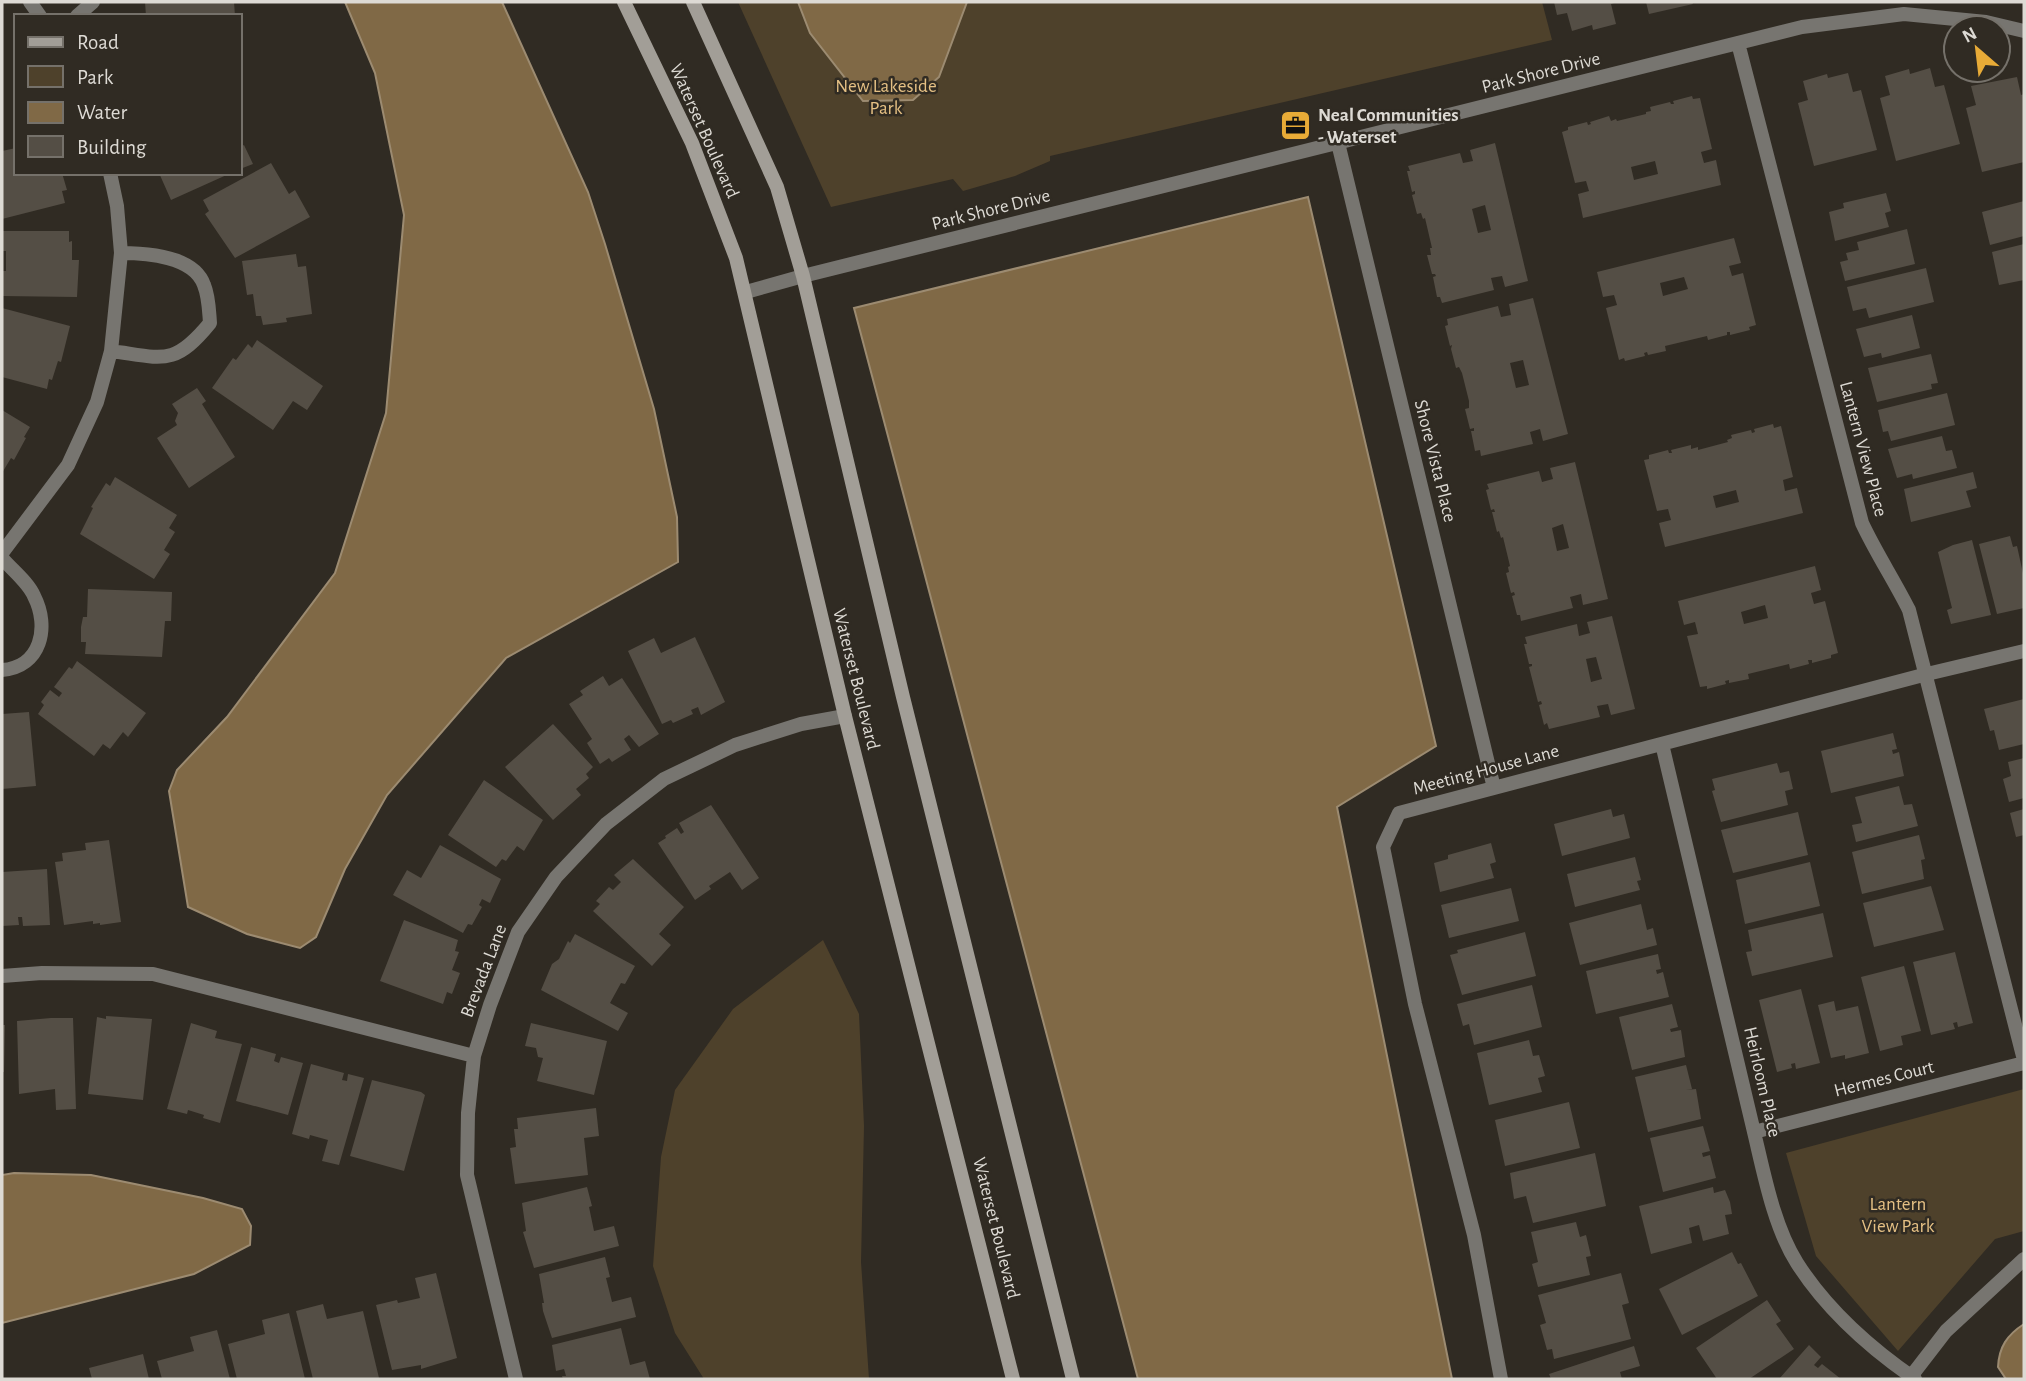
<svg xmlns="http://www.w3.org/2000/svg" width="2026" height="1381" viewBox="0 0 2026 1381" font-family="'Alegreya Sans',sans-serif">
<style>
.green{fill:#4e412b}
.water{fill:#806946;stroke:#9c8b71;stroke-width:2}
.building{fill:#544e45;fill-rule:evenodd}
.lines{fill:none;stroke-linecap:round;stroke-linejoin:round}
.street{stroke:#777570;stroke-width:14}
.secondary{stroke:#a29e97;stroke-width:14}
.labels{text-anchor:middle;dominant-baseline:central;stroke-width:5;stroke-linejoin:round;paint-order:stroke}
.street-label{font-size:19px;fill:#dddad4;stroke:#302b23}
.park-label{font-size:19px;fill:#e5c084;stroke:#302b23}
.poi-label{font-size:19px;font-weight:bold;fill:#dddad4;stroke:#302b23;text-anchor:start}
</style>
<rect width="100%" height="100%" fill="#302b23"/>
<path class="green" d="M738 2H1542L1552 40 1050 156V161L1015 176 963 191 953 179 831 207Z
M823 940 859 1014 864 1126 861 1262 869 1379H704L675 1333 653 1266 661 1157 675 1090 733 1009Z
M2024 1089V1231L1995 1239 1898 1351 1816 1256 1786 1153Z"/>
<path class="water" d="M345 2H502L588 192 605 244 654 409 677 517 678 562 506 658 387 795 345 869 316 937 300 948 247 934 188 907 169 791 177 770 227 717 335 573 386 413 404 215 375 73Z
M798 2H967L939 77 913 100 863 101 810 33Z
M1308 197 1436 746 1337 807 1452 1379H1138L854 308Z
M14 1173 91 1175 203 1198 242 1209 251 1226 250 1245 194 1274 2 1323V1175Z
M2024 1324V1379H2006L1998 1367C1999 1347 2007 1335 2024 1324Z"/>
<path class="building" d="M145 2H234L235 16H146Z
M1554 2H1617L1611 4 1616 24 1593 30 1592 25 1572 31 1567 13 1557 15Z
M1646 2H1692L1693 4 1649 14Z
M1930 68 1935 87 1944 85 1960 144 1896 161 1880 98 1890 95 1885 76 1909 69 1910 74Z
M1848 73 1853 92 1861 90 1877 150 1814 166 1798 103 1808 100 1803 81 1827 74 1828 78Z
M2017 77 2021 95 2024 94V162L1982 172 1966 108 1976 105 1971 86Z
M1692 96 1693 99 1700 98 1712 149 1701 152 1704 163 1716 160 1721 185 1583 218 1578 194 1589 191 1586 181 1575 183 1562 132 1568 130V127L1587 122 1588 125 1591 124 1590 122 1609 116 1611 121 1616 119 1617 121 1646 114V112L1651 111 1650 107 1670 102 1671 104H1674L1673 101ZM1655 161 1658 174 1634 180 1631 167Z
M1495 143 1528 281 1505 287 1502 276 1491 278 1494 290 1442 303 1440 297H1437L1433 277 1436 276 1435 274H1432L1427 255H1431L1430 248H1432L1425 218 1423 219 1421 213 1417 214 1412 195 1415 194V191L1412 192 1407 171H1410L1408 166 1460 153 1463 163 1473 161 1470 150ZM1485 205 1491 230 1478 233 1472 209Z
M244 145 253 164 240 169V147Z
M16 148V173H62L67 190 62 191 65 203 2 219V151Z
M271 163 289 194 295 190 310 217 235 258 205 214 209 211 203 200Z
M159 173H231L171 200Z
M1886 193 1891 211 1885 213 1889 227 1835 241 1829 212 1844 208 1843 203Z
M2024 201V236L1990 245 1982 212Z
M1907 229 1915 264 1845 281 1840 262 1848 260 1846 253 1859 250 1857 242Z
M2 231H69V242L72 241V260H79L77 297 2 296V271H6V251H2Z
M1734 238 1741 263 1729 266 1732 276 1743 273 1756 325 1749 327 1750 330 1730 335V332H1727V335L1708 340 1707 336 1665 346 1666 351 1648 355 1647 352 1644 353 1645 356 1625 361 1624 358 1619 360 1606 308 1617 305 1614 295 1603 297 1597 272ZM1684 277 1688 289 1663 296 1660 283Z
M2024 244V280L1999 285 1992 252Z
M296 254 298 267 306 266 312 314 286 318 287 322 263 325 261 316H256L253 294 247 295 242 261Z
M1926 268 1934 302 1869 318 1866 308 1853 311 1847 287Z
M1533 298 1568 434 1543 441 1540 429 1530 432 1533 444 1481 456 1480 450 1475 451 1471 431H1474V428L1470 429 1465 409 1469 408V401L1462 373 1459 367 1456 368 1451 349 1452 345 1450 346 1445 326 1448 325 1447 319 1498 306 1501 317 1511 315 1509 304ZM1523 360 1529 385 1516 388 1510 363Z
M2 308 70 326 61 362 58 361 52 380 49 379 47 389 2 377Z
M1912 315 1920 348 1882 358 1881 353 1864 357 1856 329Z
M257 340 323 386 307 410 293 401 273 430 212 388 233 358 236 360 248 344 252 348Z
M1931 354 1938 383 1931 384 1932 389 1877 402 1868 368Z
M197 388 206 401 202 404 235 457 189 488 157 438 177 425 175 421 178 413 172 404Z
M1947 393 1955 425 1891 441 1888 431 1883 432 1878 410Z
M2 410 30 427 24 437 26 438 14 460 11 458 2 473Z
M1773 424 1774 428 1781 426 1793 477 1783 480 1785 491 1797 488 1803 513 1665 547 1659 523 1671 520 1668 509 1657 511 1644 460 1649 459V455L1668 450 1669 453H1672L1671 450 1691 445V449L1698 447V450L1728 442 1727 440 1732 438 1731 435 1751 430 1752 433 1755 432 1754 429ZM1736 490 1739 502 1716 508 1713 496Z
M1942 436 1946 451 1952 450 1957 468 1913 479 1912 474 1897 478 1888 449Z
M1575 462 1608 599 1583 605 1581 594 1570 597 1573 608 1521 621 1520 615H1517L1512 596 1515 595 1514 592 1511 593 1506 573 1509 572 1508 567 1510 566 1503 537 1501 538 1499 531 1497 532 1492 512H1495L1494 509 1491 510 1486 490 1489 489 1487 484 1539 471 1542 482 1553 479 1550 468ZM1563 524 1569 548 1557 551 1552 528Z
M1973 472 1977 488 1966 491 1971 507 1911 522 1904 489Z
M115 477 177 515 169 528 175 532 164 550 170 554 154 579 80 534 93 508 91 507 106 483 110 486Z
M2010 536 2013 547 2017 546 2024 578V608L1997 614 1979 544Z
M1972 540 1991 615 1951 624 1947 610 1952 608 1938 552 1953 545Z
M1815 566 1821 590 1811 593 1814 604 1825 601 1838 653 1831 655V658L1812 663V660H1808L1809 664 1790 669 1789 664 1748 674 1749 679 1729 683V680L1725 681 1726 684 1707 689V686L1700 687 1687 636 1698 634 1695 622 1684 625 1678 601ZM1765 605 1768 618 1744 624 1741 612Z
M88 589 172 592 171 621H165L162 657 85 654 86 642H81V627L83 617H87Z
M1612 616 1635 709 1611 715 1608 704 1597 706 1600 717 1549 729 1547 723 1544 725 1539 705 1542 704 1541 701 1538 702 1529 667 1532 666V664H1529L1524 644H1527L1525 637 1577 624 1579 636 1590 633 1587 622ZM1596 657 1602 679 1591 682 1586 659Z
M695 637 725 702 701 715 698 707 691 710 693 714 673 723 671 720 662 724 628 651 654 638 661 653Z
M77 661 146 713 128 737 123 732 110 749 103 744 94 756 38 714 44 705 41 702 50 690 59 697 62 693 54 687 69 667 72 669Z
M603 676 609 686 622 678 659 734 639 747 629 735 624 739 631 750 612 762 609 758 600 764 587 743 592 739 569 704 583 695 580 691Z
M2024 699V744L1999 750 1994 730 1990 731 1984 709Z
M29 712 36 786 2 789V714Z
M553 724 593 767 586 774 589 778 576 789 581 795 553 820 505 767Z
M1893 733 1897 749 1892 750 1893 754 1899 752 1904 776 1831 793 1821 751Z
M2024 758V798L2009 802 2003 779 2011 776 2008 762Z
M1777 763 1780 773 1789 771 1793 789 1785 791 1788 805 1721 822 1712 791 1715 790 1712 779Z
M484 780 543 820 524 851 517 846 506 861 502 859 496 867 448 835Z
M1899 786 1904 805 1912 804 1918 826 1856 842 1852 825 1862 823 1855 797Z
M711 805 759 878 742 890 730 872 709 886 711 889 695 900 658 843 666 838 665 836 677 828 681 834 684 832 679 823Z
M1611 809 1613 817 1624 814 1630 838 1562 856 1554 824Z
M2024 809V835L2016 837 2010 813Z
M1798 812 1808 855 1733 873 1721 830Z
M1919 835 1925 859 1921 860 1924 879 1862 894 1852 852Z
M109 840 121 922 100 925V923L93 924V921L64 925 55 862 63 861 62 853 86 850 85 843Z
M1491 843 1496 862 1490 864 1494 878 1440 892 1434 863 1448 859V855Z
M440 845 501 879 490 903 482 899 479 905 482 907 472 925 468 924 463 933 393 895 407 870 421 878Z
M1635 857 1641 880 1637 881 1640 890 1575 907 1567 874Z
M633 859 684 907 659 934 671 945 652 966 593 911 600 904 596 901 609 887 613 890 621 882 614 875Z
M1810 862 1820 906 1745 924 1736 880Z
M47 869 50 925 23 926 22 917H18L19 925 2 926V872Z
M1931 886 1944 930 1874 947 1863 903Z
M1511 888 1519 921 1449 938 1441 905Z
M1641 904 1647 930 1653 928 1657 945 1580 965 1569 923Z
M1823 913 1833 957 1752 976 1746 952 1752 951 1748 930Z
M404 920 458 940 455 951 459 952 452 970 460 973 452 994 447 992 443 1004 380 981Z
M1525 932 1536 976 1462 995 1450 955 1458 953 1457 950Z
M575 934 635 966 625 984 621 983 610 1003 628 1013 618 1031 541 990 552 964 559 959 568 941 570 943Z
M1955 952 1973 1023 1958 1027 1957 1022 1953 1023 1955 1029 1931 1035 1913 962Z
M1658 954 1661 969 1656 970 1657 974 1663 972 1669 997 1596 1014 1586 971Z
M1904 966 1921 1031 1901 1036 1903 1045 1880 1051 1861 977Z
M1532 985 1542 1027 1474 1045 1469 1024 1463 1026 1457 1004Z
M1801 989 1820 1063 1796 1069 1795 1063 1791 1064 1792 1068 1777 1072 1759 1000Z
M1834 1001 1836 1011 1858 1006 1869 1053 1845 1059V1055L1831 1058 1818 1005Z
M1672 1004 1678 1027 1670 1029 1671 1032 1681 1030 1685 1057 1632 1070 1619 1017Z
M106 1016 152 1019 143 1100 88 1094 97 1017 106 1019Z
M51 1018H73L76 1109 56 1110 55 1089 19 1094 17 1021Z
M191 1023 217 1031 215 1038 242 1044 220 1123 203 1118 204 1115 188 1110 187 1114 167 1109Z
M531 1023 607 1041 594 1095 537 1081 543 1058 538 1057 536 1048 525 1046Z
M2 1025H5L4 1072H2Z
M1529 1040 1533 1056 1539 1055 1545 1076 1538 1078 1542 1092 1489 1105 1477 1053Z
M251 1047 276 1054 274 1061 279 1063 281 1057 303 1063 288 1115 236 1101Z
M311 1064 344 1073 342 1080 347 1081 348 1074 364 1078 339 1165 322 1161 328 1140 310 1135 309 1139 292 1134Z
M1686 1065 1692 1089 1686 1090 1696 1089 1701 1119 1648 1132 1635 1077Z
M372 1080 421 1092 425 1095 404 1171 350 1156Z
M1569 1102 1580 1148 1505 1166 1495 1120Z
M596 1108 599 1136 584 1138 588 1175 515 1184 510 1148 516 1147 514 1129H518L517 1118Z
M1703 1126 1710 1151 1702 1153 1703 1157 1710 1155 1716 1178 1663 1192 1650 1138Z
M1595 1153 1606 1206 1533 1223 1526 1196 1514 1199 1510 1173Z
M587 1187 592 1206 589 1207 594 1231 614 1226 619 1246 534 1268 523 1232 526 1231 522 1203Z
M1713 1187 1714 1193 1725 1190 1730 1202 1732 1214 1725 1215 1729 1234 1703 1241 1699 1225 1689 1228 1692 1243 1651 1254 1639 1206Z
M1576 1222 1580 1237 1586 1235 1591 1256 1586 1257 1590 1275 1538 1287 1532 1264 1538 1262 1531 1232Z
M1732 1252 1738 1264 1741 1263 1758 1296 1682 1335 1659 1289Z
M605 1257 610 1277 606 1278 612 1302 631 1297 636 1317 552 1338 543 1311 542 1303H544L539 1274Z
M436 1273 457 1358 421 1369V1365L392 1370 376 1305 397 1300 398 1303 420 1298 415 1278Z
M1621 1273 1629 1303 1622 1305 1631 1339 1554 1359 1552 1349 1547 1350 1540 1325 1546 1323 1538 1295Z
M1767 1300 1781 1321 1776 1324 1794 1349 1749 1379H1717L1696 1348Z
M323 1304 327 1319 363 1311 379 1378 313 1379 296 1311Z
M289 1313 305 1379H237L228 1344 265 1334 262 1320Z
M621 1328 630 1365 645 1361 650 1379H563L562 1376H566L564 1369 556 1371 552 1345Z
M217 1330 230 1379H162L157 1361 194 1351 190 1337Z
M1809 1345 1821 1357 1814 1365 1818 1368 1822 1364 1841 1379H1779Z
M1634 1346 1640 1366 1620 1372 1622 1379H1551L1549 1374Z
M143 1354 149 1379H92L89 1368Z"/>
<g class="lines">
<path class="street" d="M30 2 40 16
M77 16 93 2
M1738 43 1862 523C1876 553 1894 580 1909 610L2024 1060
M1338 143 1494 788
M746 292 803 276 1802 27 1904 14 1986 22 2024 31
M111 351C163 358 174 367 210 323 209 311 209 297 204 285 194 256 146 253 121 253
M2 553 68 465 97 402 111 351 121 253 117 206 110 173
M2 558C12 570 28 582 34 596 50 627 41 667 2 670
M1662 744 1754 1132C1764 1174 1774 1227 1797 1263 1827 1310 1870 1348 1915 1379
M2 976 42 973 153 974 474 1056
M1754 1132 2024 1063
M516 1379 467 1175 468 1113 474 1056 490 1005 518 932 556 877 606 824 664 779 735 745 801 724 845 716
M1501 1379 1474 1235 1415 1004 1383 847 1399 813 1927 674 2024 651
M1909 1379 1946 1331 2024 1259"/>
<path class="secondary" d="M624 2 692 143 736 258 845 716 1013 1379
M693 2 777 187 803 276 903 697 1073 1379"/>
</g>
<defs>
<symbol id="office-square" viewBox="-11 -11 22 22"><rect x="-9" y="-9" width="18" height="18" rx="4" fill="#e8ab37" stroke="#302b23"/><path d="M-6-3h4V-5.5h4V-3h4V5H-6ZM-1-4.5V-3h2v-1.5ZM-6 0V1H6V0Z" fill="#111"/></symbol>
</defs>
<g fill-rule="evenodd">
<use href="#office-square" x="1278" y="108" width="35" height="35"/>
</g>
<g class="labels">
<g class="street-label">
<text transform="translate(1541 73) rotate(-14)">Park Shore Drive</text>
<text transform="translate(704 131) rotate(66)">Waterset Boulevard</text>
<text transform="translate(991 210) rotate(-14)">Park Shore Drive</text>
<text transform="translate(1863 449) rotate(75)">Lantern View Place</text>
<text transform="translate(1435 461) rotate(76)">Shore Vista Place</text>
<text transform="translate(856 679) rotate(76)">Waterset Boulevard</text>
<text transform="translate(1486 770) rotate(-15)">Meeting House Lane</text>
<text transform="translate(484 971) rotate(-69)">Brevada Lane</text>
<text transform="translate(1884 1079) rotate(-14)">Hermes Court</text>
<text transform="translate(1762 1082) rotate(77)">Heirloom Place</text>
<text transform="translate(996 1228) rotate(76)">Waterset Boulevard</text>
</g>
<g class="park-label">
<text x="886" y="86">New Lakeside<tspan x="886" dy="22">Park</tspan></text>
<text x="1898" y="1204">Lantern<tspan x="1898" dy="22">View Park</tspan></text>
</g>
<g class="poi-label">
<text x="1318" y="115">Neal Communities<tspan x="1318" dy="22">- Waterset</tspan></text>
</g>
</g>
<rect width="2026" height="1381" fill="none" stroke="#dddad4" stroke-width="7"/>
<rect x="14" y="14" width="228" height="161" fill="#302b23" stroke="#75716a" stroke-width="2"/>
<rect x="28" y="37" width="35" height="10" fill="#a29e97" stroke="#75716a" stroke-width="2"/>
<text x="77" y="49" font-size="21" fill="#dddad4">Road</text>
<rect x="28" y="66" width="35" height="21" fill="#4e412b" stroke="#75716a" stroke-width="2"/>
<text x="77" y="84" font-size="21" fill="#dddad4">Park</text>
<rect x="28" y="102" width="35" height="21" fill="#806946" stroke="#75716a" stroke-width="2"/>
<text x="77" y="119" font-size="21" fill="#dddad4">Water</text>
<rect x="28" y="136" width="35" height="21" fill="#544e45" stroke="#75716a" stroke-width="2"/>
<text x="77" y="154" font-size="21" fill="#dddad4">Building</text>
<g transform="translate(1977 49) rotate(332)"><circle r="33" fill="#302b23" stroke="#75716a" stroke-width="2"/>
<path d="M0-5L12 26L0 18L-12 26Z" fill="#e8ab37"/>
<text y="-10" font-size="19" font-weight="bold" text-anchor="middle" fill="#dddad4">N</text>
</g>
</svg>
